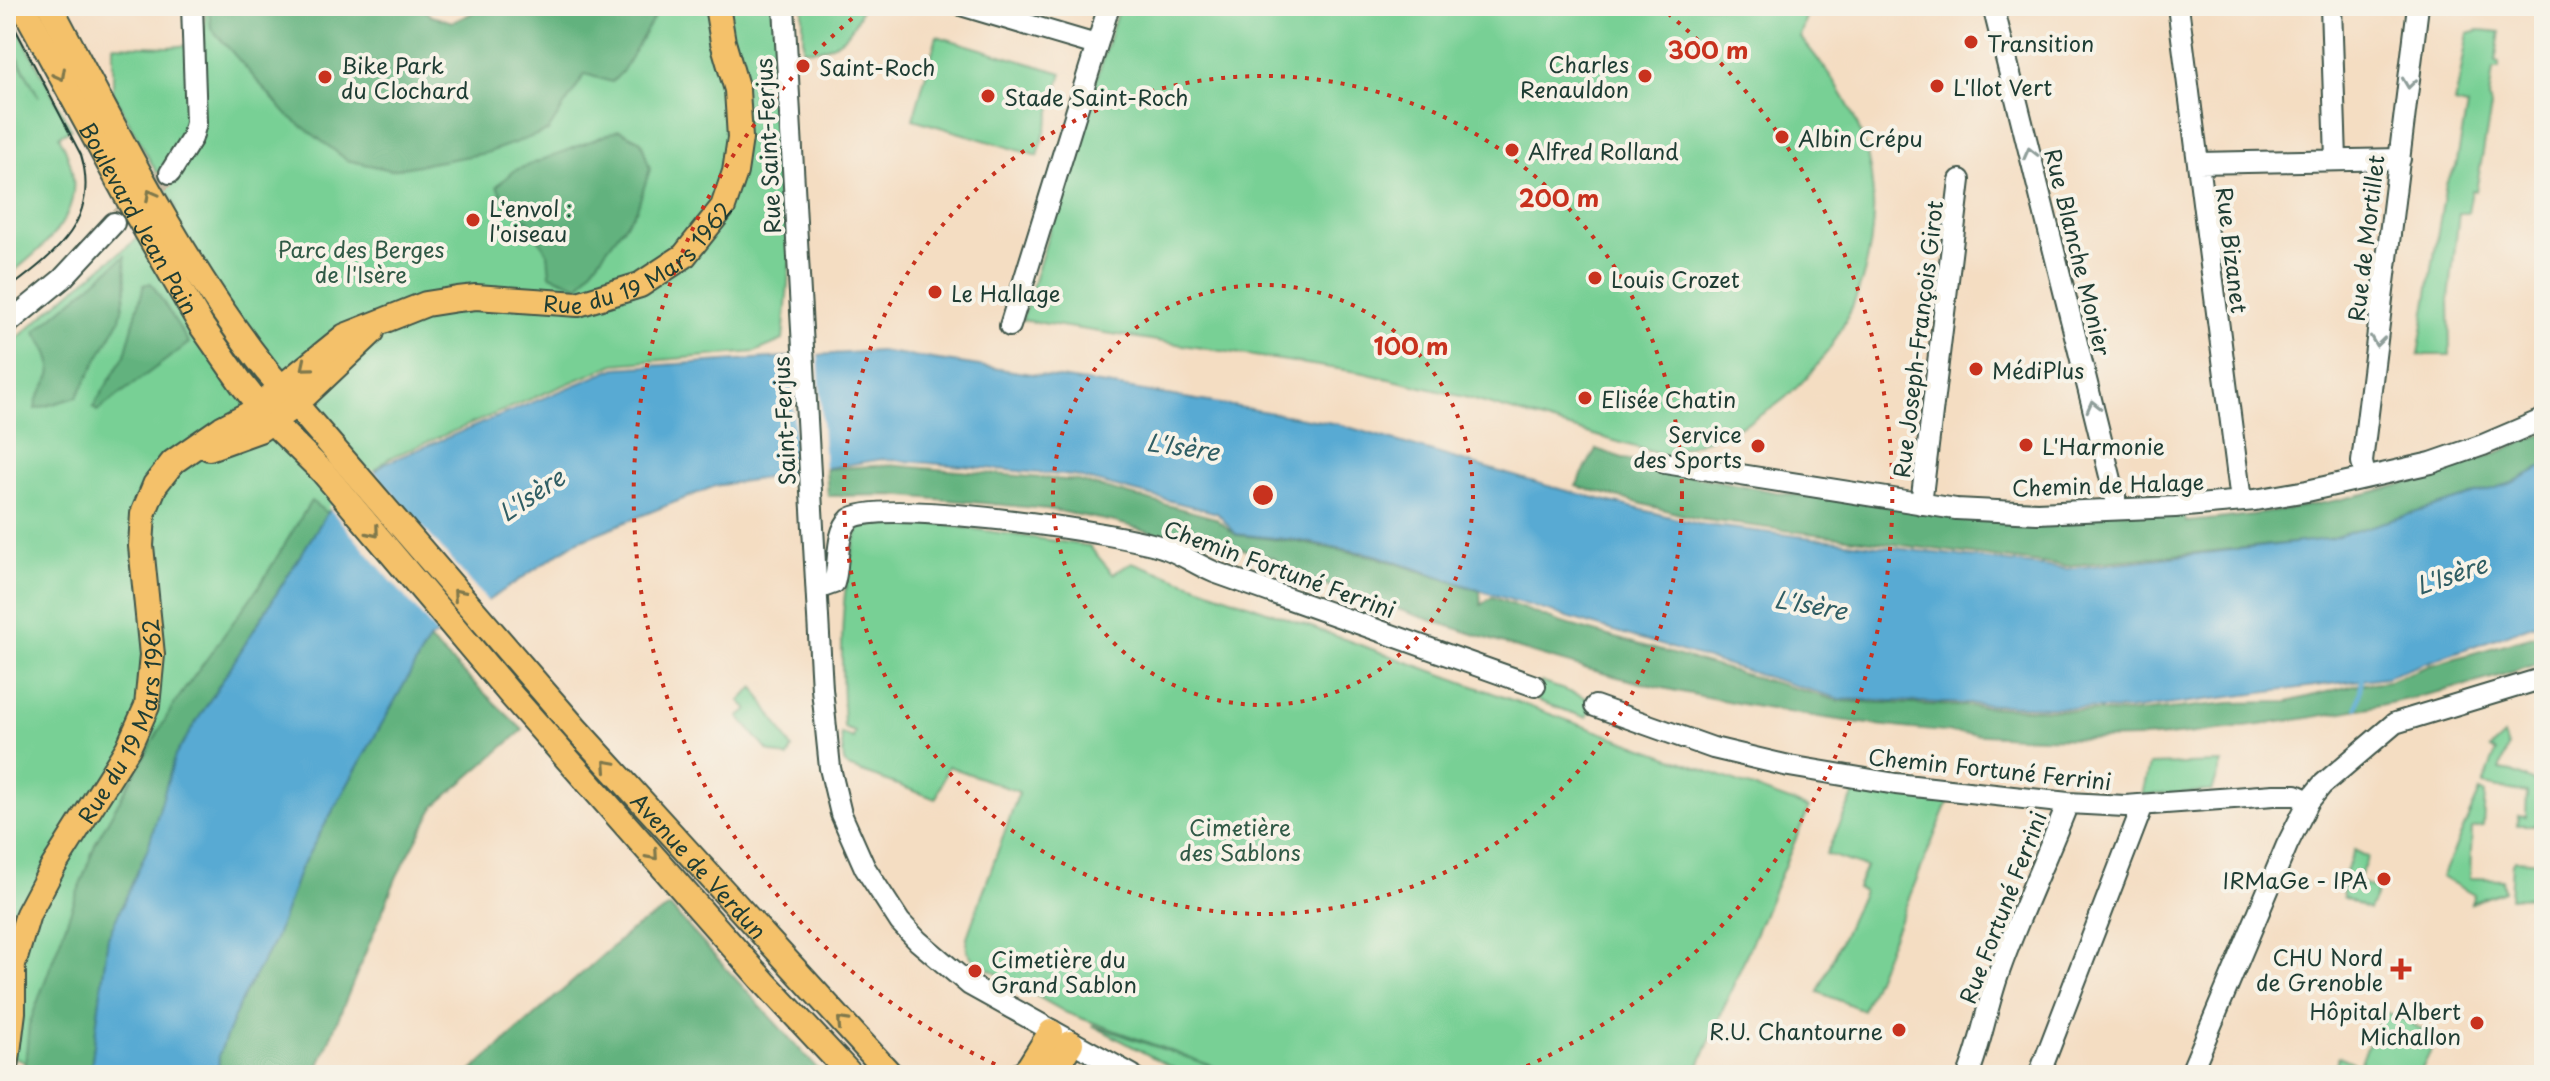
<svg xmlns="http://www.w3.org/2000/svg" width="2550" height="1081" viewBox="0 0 2550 1081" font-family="'Playpen Sans',sans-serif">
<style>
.green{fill:#78d095;stroke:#4c8664;stroke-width:2}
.forest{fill:#62b27e;stroke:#407859;stroke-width:2}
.water{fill:#58aad3;stroke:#3c7484;stroke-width:2}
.pier{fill:#f4ddc2}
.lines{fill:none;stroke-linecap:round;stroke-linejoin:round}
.stream{stroke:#58aad3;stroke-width:4}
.minor-tunnel{stroke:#c9bda6;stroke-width:20;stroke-dasharray:20 10;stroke-linecap:butt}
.minor-casing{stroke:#3f5549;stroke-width:24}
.major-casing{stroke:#3f5549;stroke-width:28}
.minor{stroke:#fff;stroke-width:20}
.major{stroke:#f4c16a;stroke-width:24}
.tram{stroke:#1f3d34;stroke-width:2}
.oneway{stroke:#7f784c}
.oneway2{stroke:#8f9e9a}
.ring{fill:none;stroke:#c8321e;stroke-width:4;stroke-dasharray:4 8}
.poi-dot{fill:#c8321e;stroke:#f7f3e8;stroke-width:3}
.labels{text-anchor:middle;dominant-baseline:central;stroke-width:8;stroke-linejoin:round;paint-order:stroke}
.poi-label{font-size:22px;fill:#1f3d34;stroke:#f7f3e8;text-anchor:start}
.street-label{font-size:22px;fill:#1f3d34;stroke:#f7f3e8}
.park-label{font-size:22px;fill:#315a47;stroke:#f7f3e8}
.water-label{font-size:24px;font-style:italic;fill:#305e64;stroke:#f7f3e8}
.centre{fill:#c8321e;stroke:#f7f3e8;stroke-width:4}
.ring-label{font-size:24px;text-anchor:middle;font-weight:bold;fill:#c8321e;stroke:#f7f3e8;stroke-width:8;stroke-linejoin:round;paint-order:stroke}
</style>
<rect width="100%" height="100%" fill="#f7f3e8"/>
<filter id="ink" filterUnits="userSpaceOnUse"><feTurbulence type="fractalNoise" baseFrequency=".0125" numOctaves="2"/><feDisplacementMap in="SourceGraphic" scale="16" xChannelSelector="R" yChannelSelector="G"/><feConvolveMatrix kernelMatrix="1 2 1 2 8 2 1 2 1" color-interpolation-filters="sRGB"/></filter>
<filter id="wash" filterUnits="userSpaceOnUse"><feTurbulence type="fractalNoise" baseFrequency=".006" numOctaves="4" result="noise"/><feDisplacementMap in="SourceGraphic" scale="32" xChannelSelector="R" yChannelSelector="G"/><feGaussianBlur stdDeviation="1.8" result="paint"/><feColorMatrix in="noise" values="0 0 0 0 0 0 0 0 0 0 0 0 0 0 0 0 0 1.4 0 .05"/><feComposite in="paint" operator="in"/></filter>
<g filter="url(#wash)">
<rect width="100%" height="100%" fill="#f4ddc2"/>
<path class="green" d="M6 6 71 129 59 136C96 205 56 237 6 278V40L39 97 6 36Z
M206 6H342L361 62 591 6H774L791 250 783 340 755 352 615 364 389 458 327 513 162 778 43 1075 6 1051V348L73 290 176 208 113 93V45L168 47 203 44Z
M803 6H862C853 36 835 52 803 49Z
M1119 6H1809L1800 37C1826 68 1850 100 1863 140 1892 231 1857 338 1785 398 1754 424 1714 439 1676 450L1673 458 1464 397 1364 373 1022 320Z
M2479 30 2500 32 2495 62 2499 63V69H2493L2489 98 2491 107 2476 191 2472 190 2468 213H2459L2449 299 2450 355H2418L2446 183 2456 167 2467 106 2455 103 2468 33Z
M937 36 1062 73 1038 156 913 119Z
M901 522 939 524 1089 546 1113 574 1132 562 1809 808 1695 1075H1186L1092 1025 1215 1067 1067 1013 974 961 967 951V937L1019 792 948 766 936 799 848 767 844 762 841 734 853 738 855 732 844 728C841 662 838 589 859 527Z
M1541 682 1593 700 1587 718 1535 700Z
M754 687 792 748 788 758 768 751 739 717 748 709 740 701Z
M2504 736 2508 747 2499 770 2512 772 2544 786V825H2517L2518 816 2526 817 2527 793 2483 785 2496 752 2490 749Z
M2222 763 2212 791 2142 795 2149 765Z
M1857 787 1950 798 1863 1010 1818 992 1863 891 1857 888 1866 867 1826 854Z
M2480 791 2485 794 2483 826 2472 828 2470 878 2502 879 2504 891 2471 903 2474 895 2442 877Z
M2354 850 2368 857 2357 881 2378 890 2369 910 2343 897 2342 882Z
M2515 860 2544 862V897L2510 898 2512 863Z
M2384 1011 2438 1036 2419 1075H2331L2339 1056 2359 1065Z"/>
<path class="forest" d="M209 6H420L431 16 453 22 487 6H657L655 16 622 72 612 82 585 74 548 131 486 153 391 170 347 160 286 114 211 28Z
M619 130 641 141 650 169 637 209 579 286 550 275 548 254 528 221 507 207 497 186 513 171Z
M125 256 126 290 120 319 77 397 35 409C37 393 42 393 48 380 57 362 45 346 35 332Z
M151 283 189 343 97 411 93 407 125 355 144 285Z
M2544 433V466L2512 483 2329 539 2065 566 1698 519 1576 486 1596 449 1652 468 1781 493 1847 501 2184 514 2186 522C2308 512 2432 484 2544 433Z
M888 465 1078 481 1215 518 1236 535 1296 542 1376 557 1480 591 1481 605 1492 597 1559 622 1839 701 2127 713 2229 703 2287 702 2354 685 2388 681 2431 665 2544 633V662C2442 696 2336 716 2229 729 2199 732 2169 737 2139 738 1993 743 1834 724 1691 694 1554 666 1422 616 1289 573L1274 558 1218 542 1197 545 1115 522 1047 509 892 495 828 496 826 469Z
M311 501 327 513 175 756 148 848 108 937 90 1075H24L29 1025 96 842 174 704 260 585Z
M429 640 523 730 435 806 397 876 315 1075H218L219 1054 241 1000 275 939 300 869Z
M670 907 823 1075H467L630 931Z"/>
<path class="water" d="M879 351 1126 388 1338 424 1548 486 1698 524 2066 569 2329 539 2512 483 2544 466V621L2386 677 2127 710 1840 699 1488 593 1376 555 1296 540 1236 534 1217 513 1074 476 883 459 715 486 576 542 429 640 300 869 275 939 241 1000 219 1054 218 1075H90L108 937 148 848 175 756 327 513 385 463 616 368Z"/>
<path class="pier" d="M818 351 825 472 797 477 790 352Z
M372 469 490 604 440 638 328 507Z"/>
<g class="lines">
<path class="stream" d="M2357 708 2362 679"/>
</g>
</g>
<g filter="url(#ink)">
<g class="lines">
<path class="minor-tunnel" d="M114 223 170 173"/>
<defs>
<path id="minor" d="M784 6 822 689 830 768 841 814 865 868 900 922 918 941 970 985 1132 1075
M964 6 1096 45
M1993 6 2115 496V509
M2178 6 2241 501
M2331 6 2336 160
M2198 163 2400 159
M170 173 192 138 196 123 192 6
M6 325 62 279 114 223
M1010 326 1109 6
M1665 463 1956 509 2037 513 2175 507 2255 500 2307 491 2431 463 2483 445 2544 419
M2365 476 2362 462 2418 6
M1921 504 1960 180
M817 589 834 583C840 565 835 533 850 519 876 497 1126 533 1165 548 1182 554 1197 565 1214 572L1535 686
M1595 706 1713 748 1789 766 1896 784 2068 803 2125 806 2274 795H2296L2309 801
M1968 1075C1982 1041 1987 1004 2000 969 2020 913 2046 859 2068 803
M2039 1075 2143 805
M2190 1075 2287 845 2309 801 2322 785 2395 723 2544 678"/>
<g id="major">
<path id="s1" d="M23 6 137 215 201 325 242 384 272 422 323 472 512 696 765 983 851 1075"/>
<path id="s2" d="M50 6C117 132 179 259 267 371L575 728 891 1075"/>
<path d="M209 448 259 430 294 406 372 332"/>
<path id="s3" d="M6 989 28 914 53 867 128 748 147 706 152 655 141 546 143 514 155 485 173 462 222 428 247 415 345 336 426 304 458 299 476 297 578 304 640 285 684 256 723 207 735 172 740 138 737 90 723 42 717 6"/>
<path d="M6 1068 13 1012V972"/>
<path d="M1021 1075 1029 1067 1051 1032"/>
<path d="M1052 1075 1071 1043"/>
</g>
</defs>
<use href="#minor" class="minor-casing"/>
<use href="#major" class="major-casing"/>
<use href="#minor" class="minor"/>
<use href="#major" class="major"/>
<path class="tram" d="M6 11 81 155C101 222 53 255 6 291"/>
</g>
<defs><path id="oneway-chevron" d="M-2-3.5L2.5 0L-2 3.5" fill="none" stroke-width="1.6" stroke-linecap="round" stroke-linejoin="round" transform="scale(2)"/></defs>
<g class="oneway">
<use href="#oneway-chevron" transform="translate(60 75) rotate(62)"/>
<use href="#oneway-chevron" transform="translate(151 195) rotate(-119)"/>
<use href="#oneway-chevron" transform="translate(306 366) rotate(140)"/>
<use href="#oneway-chevron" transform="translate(374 532) rotate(50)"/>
<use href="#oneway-chevron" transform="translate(458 594) rotate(-131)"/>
<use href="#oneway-chevron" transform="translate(608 765) rotate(-132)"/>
<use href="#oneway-chevron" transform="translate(653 855) rotate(49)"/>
<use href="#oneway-chevron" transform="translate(842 1022) rotate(-133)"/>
</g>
<g class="oneway2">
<use href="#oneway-chevron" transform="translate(2409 83) rotate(97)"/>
<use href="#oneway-chevron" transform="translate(2030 153) rotate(-104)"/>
<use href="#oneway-chevron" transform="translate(2377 341) rotate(97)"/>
<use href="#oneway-chevron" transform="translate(2093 406) rotate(-104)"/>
</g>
</g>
<g class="ring">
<circle cx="1263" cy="495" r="210"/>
<circle cx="1263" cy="495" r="419"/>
<path d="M1017 1074A629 629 0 0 1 867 6M1659 6A629 629 0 0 1 1509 1074"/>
</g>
<g class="poi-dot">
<circle cx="1971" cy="42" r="8"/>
<circle cx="803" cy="66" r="8"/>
<circle cx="1645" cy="76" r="8"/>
<circle cx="325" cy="77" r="8"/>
<circle cx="1937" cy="86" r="8"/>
<circle cx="988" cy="96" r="8"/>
<circle cx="1782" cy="137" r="8"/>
<circle cx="1512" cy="150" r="8"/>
<circle cx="473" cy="220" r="8"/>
<circle cx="1595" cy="278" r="8"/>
<circle cx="935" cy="292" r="8"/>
<circle cx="1976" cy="369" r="8"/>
<circle cx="1585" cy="398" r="8"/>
<circle cx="2026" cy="445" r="8"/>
<circle cx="1758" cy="446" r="8"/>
<circle cx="2384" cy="879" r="8"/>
<path d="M2397 957h8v8h8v8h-8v8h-8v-8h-8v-8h8z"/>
<circle cx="975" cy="971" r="8"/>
<circle cx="2477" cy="1023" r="8"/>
<circle cx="1899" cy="1030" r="8"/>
</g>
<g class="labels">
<g class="poi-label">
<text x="1987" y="42">Transition</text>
<text x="1629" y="63" text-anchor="end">Charles<tspan x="1629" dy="25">Renauldon</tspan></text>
<text x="341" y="64">Bike Park<tspan x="341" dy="25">du Clochard</tspan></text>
<text x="819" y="66">Saint-Roch</text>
<text x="1953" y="86">L'Ilot Vert</text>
<text x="1004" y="96">Stade Saint-Roch</text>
<text x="1798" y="137">Albin Crépu</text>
<text x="1528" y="150">Alfred Rolland</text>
<text x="489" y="207">L'envol :<tspan x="489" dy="25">l'oiseau</tspan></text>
<text x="1611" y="278">Louis Crozet</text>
<text x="951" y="292">Le Hallage</text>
<text x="1992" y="369">MédiPlus</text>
<text x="1601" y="398">Elisée Chatin</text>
<text x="1742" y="433" text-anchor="end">Service<tspan x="1742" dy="25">des Sports</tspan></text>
<text x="2042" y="445">L'Harmonie</text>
<text x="2368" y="879" text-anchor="end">IRMaGe - IPA</text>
<text x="2383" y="956" text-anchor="end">CHU Nord<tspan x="2383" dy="25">de Grenoble</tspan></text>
<text x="991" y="958">Cimetière du<tspan x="991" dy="25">Grand Sablon</tspan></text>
<text x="2461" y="1010" text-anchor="end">Hôpital Albert<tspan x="2461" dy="25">Michallon</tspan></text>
<text x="1883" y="1030" text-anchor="end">R.U. Chantourne</text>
</g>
<g class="street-label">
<text transform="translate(767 146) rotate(-93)">Rue Saint-Ferjus</text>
<text stroke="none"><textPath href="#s1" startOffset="242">Boulevard Jean Pain</textPath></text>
<text transform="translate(2365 238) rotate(-83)">Rue de Mortillet</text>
<text stroke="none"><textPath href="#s3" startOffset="1100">Rue du 19 Mars 1962</textPath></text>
<text transform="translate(2233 250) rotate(83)">Rue Bizanet</text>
<text transform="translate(2079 252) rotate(76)">Rue Blanche Monier</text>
<text transform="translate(1917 339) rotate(-83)">Rue Joseph-François Girot</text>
<text transform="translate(783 421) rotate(-93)">Saint-Ferjus</text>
<text transform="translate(2108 484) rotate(-2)">Chemin de Halage</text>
<text transform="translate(1280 568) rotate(20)">Chemin Fortuné Ferrini</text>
<text stroke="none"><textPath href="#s3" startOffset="296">Rue du 19 Mars 1962</textPath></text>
<text transform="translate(1990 768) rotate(6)">Chemin Fortuné Ferrini</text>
<text stroke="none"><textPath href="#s2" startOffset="1082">Avenue de Verdun</textPath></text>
<text transform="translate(2002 907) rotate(-69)">Rue Fortuné Ferrini</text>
</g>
<g class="park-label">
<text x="361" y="248">Parc des Berges<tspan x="361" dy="25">de l'Isère</tspan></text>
<text x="1240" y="826">Cimetière<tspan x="1240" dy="25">des Sablons</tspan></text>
</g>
<g class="water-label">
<text transform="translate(1183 446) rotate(8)">L'Isère</text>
<text transform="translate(531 494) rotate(-34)">L'Isère</text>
<text transform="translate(2451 574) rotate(-19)">L'Isère</text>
<text transform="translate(1811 604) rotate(10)">L'Isère</text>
</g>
</g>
<circle cx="1263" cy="495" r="12" class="centre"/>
<g class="ring-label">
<text x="1708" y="59">300 m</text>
<text x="1559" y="207">200 m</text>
<text x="1411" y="355">100 m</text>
</g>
<rect width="2550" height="1081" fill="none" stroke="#f7f3e8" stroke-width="32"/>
</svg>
